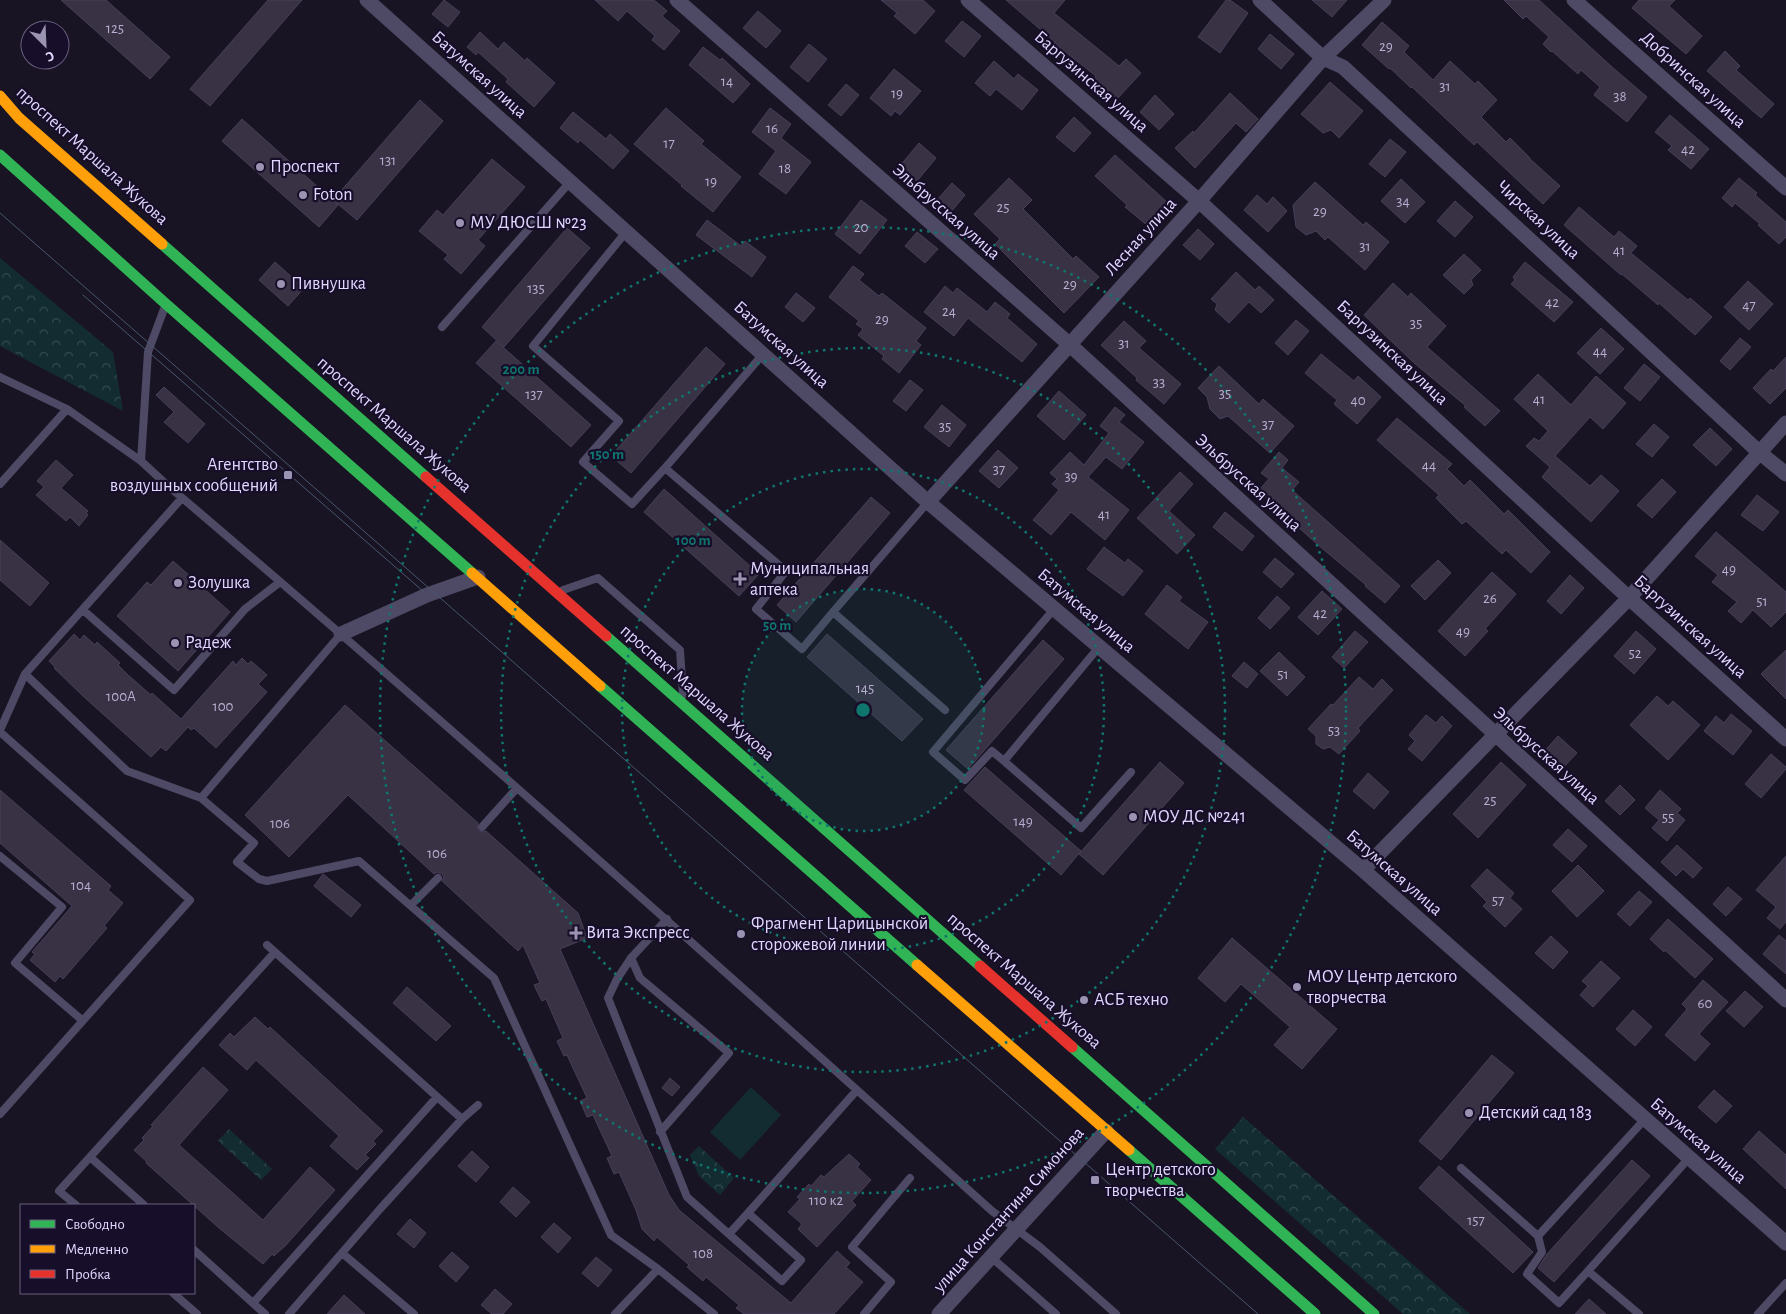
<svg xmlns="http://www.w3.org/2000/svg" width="1786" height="1314" viewBox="0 0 1786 1314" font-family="'Alegreya Sans',sans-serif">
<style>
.forest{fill:url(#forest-crowns)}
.pitch{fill:#122c32}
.building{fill:#393245;stroke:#473f58}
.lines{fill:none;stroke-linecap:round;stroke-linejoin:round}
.lane{stroke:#4e4964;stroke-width:8}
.street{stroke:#4e4964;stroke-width:15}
.fast{stroke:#30b455;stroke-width:11}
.slow{stroke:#ff9f0a;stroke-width:11}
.jam{stroke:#e5322d;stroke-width:11}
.tram{stroke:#47576f;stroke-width:1}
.ring{fill:none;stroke:#0f766e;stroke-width:2.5;stroke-dasharray:2.5 5}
.poi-dot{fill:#9b93b2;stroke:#170e29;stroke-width:2}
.labels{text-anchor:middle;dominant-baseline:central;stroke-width:4.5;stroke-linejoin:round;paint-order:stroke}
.number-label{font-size:15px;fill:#b7aed0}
.street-label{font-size:18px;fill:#e1d7ff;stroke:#170e29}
.poi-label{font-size:18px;fill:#e1d7ff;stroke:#170e29;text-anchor:start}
.centre{fill:#0f766e;stroke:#170e29;stroke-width:2.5}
.ring-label{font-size:15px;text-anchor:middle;font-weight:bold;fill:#0f766e;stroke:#170e29;stroke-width:4.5;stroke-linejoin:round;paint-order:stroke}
</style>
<defs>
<pattern id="forest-crowns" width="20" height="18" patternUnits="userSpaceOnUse" patternTransform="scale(1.25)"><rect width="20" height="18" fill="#122c32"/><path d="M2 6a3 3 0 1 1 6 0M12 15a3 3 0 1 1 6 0" fill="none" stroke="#344a51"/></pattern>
</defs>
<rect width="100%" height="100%" fill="#191423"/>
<path class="forest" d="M0 258 113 352 123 411 0 346Z
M1243 1117 1470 1314H1403L1215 1149Z
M229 1129 272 1169 261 1180 218 1141Z
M699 1146 734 1178 720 1195 699 1176 690 1155Z"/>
<path class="pitch" d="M751 1087 781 1115 740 1160 710 1132Z"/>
<path class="building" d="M61 0H106L170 57 150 79Z
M268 0H302L210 106 190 89Z
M444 0 460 12 448 27 432 14Z
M595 0H654L667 11 662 16 680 31 664 50 652 40 655 36 627 11 618 21Z
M881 0H923L935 11 915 34 894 16 897 13Z
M1006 0H1065L1054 13 1119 66 1126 59 1141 73 1117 99 1094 79 1096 76 1054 43 1055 42Z
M1226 0H1230L1248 13 1220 53 1198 37Z
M1312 0H1347L1332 17Z
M1504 0H1539L1612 67 1647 97 1627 122 1594 95 1600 87 1581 70 1578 74 1552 51 1551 52 1543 44 1549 37 1526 16 1523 19Z
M1639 0H1675L1669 6 1702 36 1686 54 1632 8Z
M758 11 781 31 766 48 743 28Z
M962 21 981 36 964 57 945 41Z
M1382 22 1409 46 1404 52 1433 80 1450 61 1475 84 1478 81 1497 100 1481 117 1506 142 1510 138 1530 158V159L1560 186 1543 204 1477 142 1474 145 1412 87 1411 88 1390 68 1389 69 1362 45Z
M480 32 498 49 504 42 525 61 527 58 555 83 534 107 506 82 508 79 478 52 476 55 467 47Z
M1270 34 1294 54 1281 69 1258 49Z
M809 44 827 59 808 82 790 67Z
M703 47 720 60 722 58 750 84 733 103 689 65Z
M1725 51 1740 66 1736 70 1774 104 1761 118 1707 71Z
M994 61 1014 79 1018 74 1038 90 1022 110 996 89 990 96 975 83Z
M894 69 921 91 900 115 895 111 891 116 870 98Z
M1330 82 1363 111 1339 138 1331 130 1323 133 1301 114Z
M846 84 859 95 841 116 828 105Z
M1230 93 1258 119 1246 132 1236 123 1195 168 1175 148 1193 131 1194 133Z
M1155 95 1174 114 1159 130 1140 112Z
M420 100 443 121 357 220 333 200Z
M666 108 704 141 701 144 741 177 713 212 681 186 682 185 634 144Z
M770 108 791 124 781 138 811 162 786 194 759 174 776 151 752 132Z
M573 112 606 139 610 134 629 151 613 169 580 140 578 143 560 128Z
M1670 115 1709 149 1691 169 1668 150 1672 146 1655 132Z
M1074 117 1091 133 1074 152 1056 137Z
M242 119 338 205 319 227 222 141Z
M1390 139 1406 152 1385 177 1369 164Z
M919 143 936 158 917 181 899 167Z
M1115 155 1168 203 1148 226 1125 207 1127 205 1095 176Z
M492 159 525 187 478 240 485 246 461 274 444 259 448 255 419 231 437 210 443 215Z
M1009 178 1032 200 1023 209 1073 259 1076 256 1099 277 1064 313 995 244 1000 239 974 214Z
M1739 178 1757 193 1755 195 1786 222V237L1779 244 1758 225 1760 224 1735 203 1732 207 1722 198Z
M1401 179 1425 202 1405 223 1381 201Z
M1315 182 1363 225 1366 222 1389 242 1365 270 1328 237 1325 240 1316 231 1306 235 1296 227 1293 205Z
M952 183 965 195 951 212 937 200Z
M1257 195 1267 204 1273 197 1287 211 1268 232 1244 210Z
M861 200 887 220 860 254 835 234Z
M1455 201 1473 217 1455 237 1437 221Z
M1579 207 1614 237 1619 231 1637 246 1631 253 1688 300 1690 298 1712 317 1695 335 1659 303 1658 305 1622 274 1621 275 1564 225Z
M707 220 741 246 745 241 766 257 752 277 696 235Z
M567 228 590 248 504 347 482 327Z
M1198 229 1214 244 1200 260 1183 245Z
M917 232 938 249 925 263 905 246Z
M1464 254 1481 270 1471 280 1473 285 1464 294 1443 275Z
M275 262 304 288 288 306 259 280Z
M1525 262 1573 302 1554 322 1511 284 1515 280 1513 277Z
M853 266 864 274 859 280 879 296 882 293 926 328 916 341 921 345 899 373 882 359 884 356 858 335 863 329 856 324 859 321 829 297Z
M1236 272 1255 290 1259 286 1274 300 1261 313 1249 302 1229 323 1215 310 1217 304 1211 299Z
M1748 281 1773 304 1749 330 1724 307Z
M1393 283 1408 297 1411 293 1446 326 1427 347 1500 411 1485 426 1464 407 1466 406 1413 362 1364 315Z
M945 286 953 293 957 288 987 312 995 302 1010 314 1007 318 1037 344 1022 362 968 318 954 336 924 312Z
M796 293 815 308 803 322 785 307Z
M1296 320 1309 331 1288 355 1275 343Z
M1124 321 1146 341 1139 348 1181 384 1164 404 1136 380 1137 378 1101 345Z
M1601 328 1624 349 1600 374 1577 353Z
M1740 338 1751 347 1730 370 1720 361Z
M496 341 591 425 571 447 476 363Z
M706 347 725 364 631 473 611 456Z
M1321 354 1354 381 1358 376 1381 397 1357 424 1334 404 1337 400 1305 373Z
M1786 357V388L1770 404 1753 388 1771 369 1773 371Z
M1644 364 1660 377 1640 401 1624 388Z
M1219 366 1259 404 1263 399 1294 426 1270 453 1228 416 1220 419 1210 409 1207 397 1198 388Z
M1538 374 1571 405 1596 376 1626 403 1603 429 1590 417 1555 456 1590 486 1601 475 1619 491 1591 522 1542 477 1550 467 1526 446 1534 438 1539 441 1548 431 1514 399Z
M910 380 923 390 906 411 893 401Z
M164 387 205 424 188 443 164 422 174 412 156 395Z
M1059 391 1086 415 1064 440 1037 416Z
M942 405 966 425 949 447 924 427Z
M1115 407 1125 415 1119 422 1144 442 1122 469 1106 457 1088 477 1129 510 1105 540 1071 512 1051 535 1033 520 1059 490 1052 484 1057 479 1050 473 1070 452 1084 465 1109 433 1100 426Z
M1397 418 1452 464 1447 469 1464 486 1470 480 1504 514 1508 510 1550 552 1531 573 1506 550 1502 554 1466 521 1462 524 1436 498 1439 495 1377 440Z
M1654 424 1669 437 1652 457 1636 444Z
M1710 428 1732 449 1716 466 1693 445Z
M998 450 1018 468 999 488 979 471Z
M1279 452 1288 460 1282 468 1299 482 1292 490 1400 586 1385 603 1365 586 1366 585 1317 544 1258 491 1269 479 1261 473Z
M56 460 73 475 61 488 88 511 86 513 88 515 79 526 70 517 66 521 36 495 44 487 37 481Z
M1180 472 1193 484 1169 511 1195 535 1177 554 1137 518Z
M1662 479 1676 492 1652 518 1637 505Z
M664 489 759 574 739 596 644 512Z
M1757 495 1779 512 1763 531 1741 515Z
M871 497 890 513 796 622 777 605Z
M1225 512 1254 536 1242 551 1213 527Z
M1716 532 1786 592V612L1771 627 1753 610 1741 623 1728 611 1737 602 1712 582 1718 575 1695 556Z
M0 540 49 583 30 606 0 580Z
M1104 547 1125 563 1128 559 1143 571 1123 596 1087 569Z
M1275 558 1294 574 1281 588 1263 572Z
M1438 560 1451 573 1425 600 1411 586Z
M173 561 230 612 178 671 117 616 147 582 151 585Z
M1492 572 1516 594 1485 629 1488 631 1465 656 1438 631Z
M1570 575 1584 588 1561 614 1547 601Z
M1167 585 1182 597 1179 601 1208 622 1188 649 1145 614Z
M1322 591 1342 609 1318 635 1298 617Z
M1277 596 1290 608 1270 629 1258 618Z
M1355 631 1368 642 1344 668 1332 657Z
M1636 631 1656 649 1634 674 1614 656Z
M74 634 80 640 84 635 95 645 97 642 120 663 118 665 128 675 151 695 152 693 181 719 233 661 236 665 242 658 248 664 251 661 267 675 258 684 267 692 216 748 194 728 191 730 188 727 166 751 161 747 151 757 84 697 54 668 55 667 49 661Z
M827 634 923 719 902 741 807 657Z
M1043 640 1064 659 968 769 946 750Z
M1786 650V699L1761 674Z
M1279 652 1305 677 1287 696 1260 671Z
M1244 662 1258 674 1247 688 1232 676Z
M1359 677 1373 689 1382 679 1393 690 1358 728 1360 731 1339 754 1330 747 1323 749 1316 744V736L1308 729 1331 704 1333 705Z
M1657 696 1668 706 1673 701 1700 725 1668 760 1630 725Z
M345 705 478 823 477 828 479 831 483 832 486 831 578 913 587 938 560 949 669 1195 679 1210 791 1303 837 1251 850 1263 846 1267 863 1282 834 1314H744L736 1308 739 1305 706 1277 703 1281 687 1267 689 1265 657 1237 654 1241 642 1229 636 1210 619 1172 614 1174 607 1158 612 1156 593 1115 587 1117 580 1101 587 1098 567 1055 564 1056 557 1041 563 1038 546 999 542 1001 534 985 540 983 523 945 518 951 442 881 444 877 442 874 437 872 434 874 348 795 289 857 245 815Z
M1731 714 1752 731 1733 755 1704 731 1716 716 1724 723Z
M1426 715 1436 723 1442 716 1452 726 1422 761 1408 749 1415 741 1409 735Z
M1558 736 1577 753 1562 769 1543 753Z
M1771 754 1786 767V769L1761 798 1745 784Z
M1160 762 1184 783 1103 875 1079 854Z
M1501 762 1526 785 1478 838 1453 814Z
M985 767 1081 851 1061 875 964 790Z
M1368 773 1389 792 1374 809 1353 791Z
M1620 785 1635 800 1620 815 1605 801Z
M0 790 111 886 108 890 123 903 104 926 107 928 63 979 60 976 55 982 30 960 35 954 32 952 72 906 0 843Z
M1660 790 1681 809 1677 813 1685 820 1667 841 1652 828 1659 820 1645 808Z
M1568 829 1587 846 1572 862 1553 845Z
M1677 845 1702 868 1693 878 1683 869 1676 876 1661 862Z
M1786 856V922L1780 929 1767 918 1776 907 1756 890Z
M1578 865 1604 891 1577 917 1552 891Z
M1487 869 1514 893 1510 898 1522 909 1505 927 1483 906 1487 902 1471 886Z
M323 874 361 905 351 917 314 886Z
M1728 887 1742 899 1726 916 1713 904Z
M1639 891 1652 902 1630 926 1617 914Z
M1668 919 1713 959 1695 978 1665 950 1664 952 1650 939Z
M1779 935 1786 941V974L1763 954Z
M1551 936 1568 952 1553 969 1535 953Z
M1232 938 1337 1029 1302 1069 1274 1045 1290 1027 1241 984 1225 1002 1198 978Z
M1601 961 1620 978 1593 1007 1580 995 1588 986 1582 981Z
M1703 980 1728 1002 1699 1034 1710 1044 1695 1061 1665 1035 1687 1009 1682 1004Z
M407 987 451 1026 436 1041 393 1003Z
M1745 991 1763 1007 1744 1027 1726 1011Z
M1633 1010 1652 1027 1635 1046 1616 1029Z
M255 1017 268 1029 270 1027 383 1131 373 1141 376 1144 365 1155 369 1158 357 1170 330 1146 339 1136 256 1060 247 1070 219 1045 230 1033 234 1037Z
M1492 1055 1514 1073 1441 1160 1419 1141Z
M203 1067 228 1090 179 1145 263 1220 310 1167 335 1190 286 1245 274 1256 272 1254 263 1264 219 1228 146 1163 147 1162 134 1150 144 1140 142 1138 153 1126 151 1125Z
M670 1078 680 1087 672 1096 662 1088Z
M1714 1090 1732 1106 1716 1123 1698 1107Z
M1759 1131 1786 1155V1189L1743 1149Z
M472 1151 489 1167 476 1182 458 1166Z
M849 1154 860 1164 857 1167 871 1180 852 1201 856 1205 817 1247 798 1229 802 1224 788 1212 800 1199 797 1197 809 1184 811 1186 821 1175 824 1177Z
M1632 1160 1650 1176 1554 1282 1538 1268 1547 1254Z
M1439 1166 1533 1252 1513 1273 1419 1188Z
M513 1187 530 1202 516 1217 500 1202Z
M410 1219 426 1233 414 1248 397 1234Z
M554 1223 571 1238 558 1253 541 1237Z
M452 1252 469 1267 456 1282 439 1266Z
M596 1257 612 1270 598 1287 582 1273Z
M495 1289 512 1304 503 1314H492L481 1305Z
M344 1295 365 1314H327Z
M1589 1299 1606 1314H1575Z"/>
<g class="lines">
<path class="lane" d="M626 232 533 346 619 421 583 462 632 504 665 468
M164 309 148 352 141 461 167 485C446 722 719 966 992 1211L1040 1247 1116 1314
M442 327 570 182
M763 354 665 468 786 571 756 609 802 649 833 612
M0 377 67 409
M0 484 67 409 141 461
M928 502 833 612 945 710
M563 590 598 578 680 650 683 695
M83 610 174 690 245 609 280 582
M341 634 201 798 254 843 237 862 259 879 267 881 359 861 494 978 611 1235 658 1269 714 1314
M1099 647 1004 761 1081 828 1131 772
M25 674 127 771 201 798
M0 730 25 674 182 498
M0 732 190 900 0 1114
M1004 761 992 751 965 780 933 752 1054 609
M482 827 517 788
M0 856 62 907 15 963 82 1020
M411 905 438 878
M667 919 631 958 617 979 608 998 687 1197 782 1281 801 1260 748 1213 857 1090
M267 945 462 1119
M631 958 640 978 729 1053 660 1132
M1461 1168 1538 1236 1542 1252 1527 1274 1559 1303 1588 1271
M76 1205 59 1191 90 1157
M144 1205 90 1157 275 952
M729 1234 748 1213
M1538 1236 1645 1119
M194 1250 265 1314
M342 1253 414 1314
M991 1257 1056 1314
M173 1293 197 1314
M253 1303 437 1097
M289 1314 380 1209 462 1119 478 1105
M615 1314 658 1269
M864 1314 891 1282 852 1247 910 1178
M1639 1314 1588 1271 1689 1158
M1758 1314 1786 1283"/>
<path class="street" d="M367 0 928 502 1363 870 1786 1243
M677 0 1069 344 1786 1000
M968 0 1199 201 1629 598 1786 739
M1260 0 1323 58 1343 67 1759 452 1786 474
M1574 0 1786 188
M928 502 1199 201 1323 58 1384 0
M341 634 427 595 478 577
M1363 870 1629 598 1786 423
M939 1314 1106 1131"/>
<path class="fast" d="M0 155 166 304 472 573
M162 244 426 477
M606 636 980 966
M600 686 917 965
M1072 1047 1374 1314
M1129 1150 1315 1314"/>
<path class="slow" d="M0 96 19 118 162 244
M472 573 600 686
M917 965 1129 1150"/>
<path class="jam" d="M426 477 606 636
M980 966 1072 1047"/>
<path class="tram" d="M0 213C420 579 838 948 1258 1314
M83 295 424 592"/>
</g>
<circle cx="863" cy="710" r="121" fill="#0f766e" fill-opacity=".12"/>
<g class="ring">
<circle cx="863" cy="710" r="121"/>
<circle cx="863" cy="710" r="241"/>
<circle cx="863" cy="710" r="362"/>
<circle cx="863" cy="710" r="483"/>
</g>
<g class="poi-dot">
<circle cx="260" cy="167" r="5"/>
<circle cx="303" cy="195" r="5"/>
<circle cx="460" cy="223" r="5"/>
<circle cx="281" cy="284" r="5"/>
<rect x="283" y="470" width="10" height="10" rx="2.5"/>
<path d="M737.5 571.5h5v5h5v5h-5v5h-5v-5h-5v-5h5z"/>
<circle cx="178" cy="583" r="5"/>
<circle cx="175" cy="643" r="5"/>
<circle cx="1133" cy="817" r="5"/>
<path d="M573.5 925.5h5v5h5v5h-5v5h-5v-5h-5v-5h5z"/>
<circle cx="741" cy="934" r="5"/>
<circle cx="1297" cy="987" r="5"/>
<circle cx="1084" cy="1000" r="5"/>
<circle cx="1469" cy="1113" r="5"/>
<rect x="1090" y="1175" width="10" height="10" rx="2.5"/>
</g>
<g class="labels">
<g class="number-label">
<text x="115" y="28">125</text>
<text x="1386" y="46">29</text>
<text x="727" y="81">14</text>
<text x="1445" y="86">31</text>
<text x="897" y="93">19</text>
<text x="1620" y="96">38</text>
<text x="772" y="128">16</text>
<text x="669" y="143">17</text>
<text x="1688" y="149">42</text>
<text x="388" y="160">131</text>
<text x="785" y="168">18</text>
<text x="711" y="181">19</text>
<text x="1403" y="201">34</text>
<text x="1003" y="207">25</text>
<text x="1320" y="211">29</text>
<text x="861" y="227">20</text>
<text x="1365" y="246">31</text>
<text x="1619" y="250">41</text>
<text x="1070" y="284">29</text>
<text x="536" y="288">135</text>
<text x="1552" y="302">42</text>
<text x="1749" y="305">47</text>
<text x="949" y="311">24</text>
<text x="882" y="319">29</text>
<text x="1416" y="323">35</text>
<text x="1124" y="343">31</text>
<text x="1600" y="351">44</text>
<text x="1159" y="382">33</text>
<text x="1225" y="393">35</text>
<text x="534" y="394">137</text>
<text x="1539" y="399">41</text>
<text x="1358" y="400">40</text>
<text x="1268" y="424">37</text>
<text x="945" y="426">35</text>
<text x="1429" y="465">44</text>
<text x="999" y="469">37</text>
<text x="1071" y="476">39</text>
<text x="1104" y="514">41</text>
<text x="1729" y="569">49</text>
<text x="1490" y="598">26</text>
<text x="1762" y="601">51</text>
<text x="1320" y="613">42</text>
<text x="1463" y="631">49</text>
<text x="1635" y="653">52</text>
<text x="1283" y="674">51</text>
<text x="865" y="688">145</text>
<text x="121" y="696">100А</text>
<text x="223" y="706">100</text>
<text x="1334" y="730">53</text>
<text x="1490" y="800">25</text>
<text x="1668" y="817">55</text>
<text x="1023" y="821">149</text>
<text x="280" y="823">106</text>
<text x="437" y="853">106</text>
<text x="81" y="885">104</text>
<text x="1498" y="900">57</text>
<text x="1705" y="1003">60</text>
<text x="826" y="1200">110 к2</text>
<text x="1476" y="1220">157</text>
<text x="703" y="1253">108</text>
</g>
<g class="street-label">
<text transform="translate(479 75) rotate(42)">Батумская улица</text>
<text transform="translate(1693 80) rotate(42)">Добринская улица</text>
<text transform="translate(1091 82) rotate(41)">Баргузинская улица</text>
<text transform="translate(92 156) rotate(42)">проспект Маршала Жукова</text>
<text transform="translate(946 212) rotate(41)">Эльбрусская улица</text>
<text transform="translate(1538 220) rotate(43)">Чирская улица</text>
<text transform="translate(1141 237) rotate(-48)">Лесная улица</text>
<text transform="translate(781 345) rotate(42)">Батумская улица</text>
<text transform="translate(1392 353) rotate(43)">Баргузинская улица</text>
<text transform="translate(394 425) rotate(41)">проспект Маршала Жукова</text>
<text transform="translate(1248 483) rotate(42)">Эльбрусская улица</text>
<text transform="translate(1086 611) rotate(40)">Батумская улица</text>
<text transform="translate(1690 627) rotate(42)">Баргузинская улица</text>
<text transform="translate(697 693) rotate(41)">проспект Маршала Жукова</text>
<text transform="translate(1546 756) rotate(42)">Эльбрусская улица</text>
<text transform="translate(1394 873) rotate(41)">Батумская улица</text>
<text transform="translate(1024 981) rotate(41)">проспект Маршала Жукова</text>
<text transform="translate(1698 1141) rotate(41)">Батумская улица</text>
<text transform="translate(1009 1210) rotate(-48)">улица Константина Симонова</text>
</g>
<g class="poi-label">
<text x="270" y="167">Проспект</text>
<text x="313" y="195">Foton</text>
<text x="470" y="223">МУ ДЮСШ №23</text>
<text x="291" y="284">Пивнушка</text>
<text x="278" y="465" text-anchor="end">Агентство<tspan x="278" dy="21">воздушных сообщений</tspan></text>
<text x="750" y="569">Муниципальная<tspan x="750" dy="21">аптека</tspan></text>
<text x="188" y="583">Золушка</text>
<text x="185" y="643">Радеж</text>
<text x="1143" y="817">МОУ ДС №241</text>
<text x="751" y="924">Фрагмент Царицынской<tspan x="751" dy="21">сторожевой линии</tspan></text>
<text x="586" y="933">Вита Экспресс</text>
<text x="1307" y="977">МОУ Центр детского<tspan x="1307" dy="21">творчества</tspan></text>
<text x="1094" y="1000">АСБ техно</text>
<text x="1479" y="1113">Детский сад 183</text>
<text x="1105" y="1170">Центр детского<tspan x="1105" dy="21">творчества</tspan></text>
</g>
</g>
<circle cx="863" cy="710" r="8" class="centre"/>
<g class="ring-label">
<text x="521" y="374">200 m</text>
<text x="607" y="459">150 m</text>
<text x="693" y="545">100 m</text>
<text x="777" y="630">50 m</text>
</g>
<rect x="20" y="1204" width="175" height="90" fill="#170e29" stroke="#685e7f"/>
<rect x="30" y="1220" width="25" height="8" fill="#30b455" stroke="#685e7f"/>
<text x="65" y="1229" font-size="15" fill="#e1d7ff">Свободно</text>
<rect x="30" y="1245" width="25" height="8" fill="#ff9f0a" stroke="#685e7f"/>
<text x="65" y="1254" font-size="15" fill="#e1d7ff">Медленно</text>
<rect x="30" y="1270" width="25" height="8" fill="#e5322d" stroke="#685e7f"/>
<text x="65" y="1279" font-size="15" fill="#e1d7ff">Пробка</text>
<g transform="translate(45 45) rotate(156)"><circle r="24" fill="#170e29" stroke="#685e7f"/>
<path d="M0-4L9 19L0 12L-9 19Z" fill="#9b93b2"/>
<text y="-8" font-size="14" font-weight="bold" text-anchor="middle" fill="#e1d7ff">С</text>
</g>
</svg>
